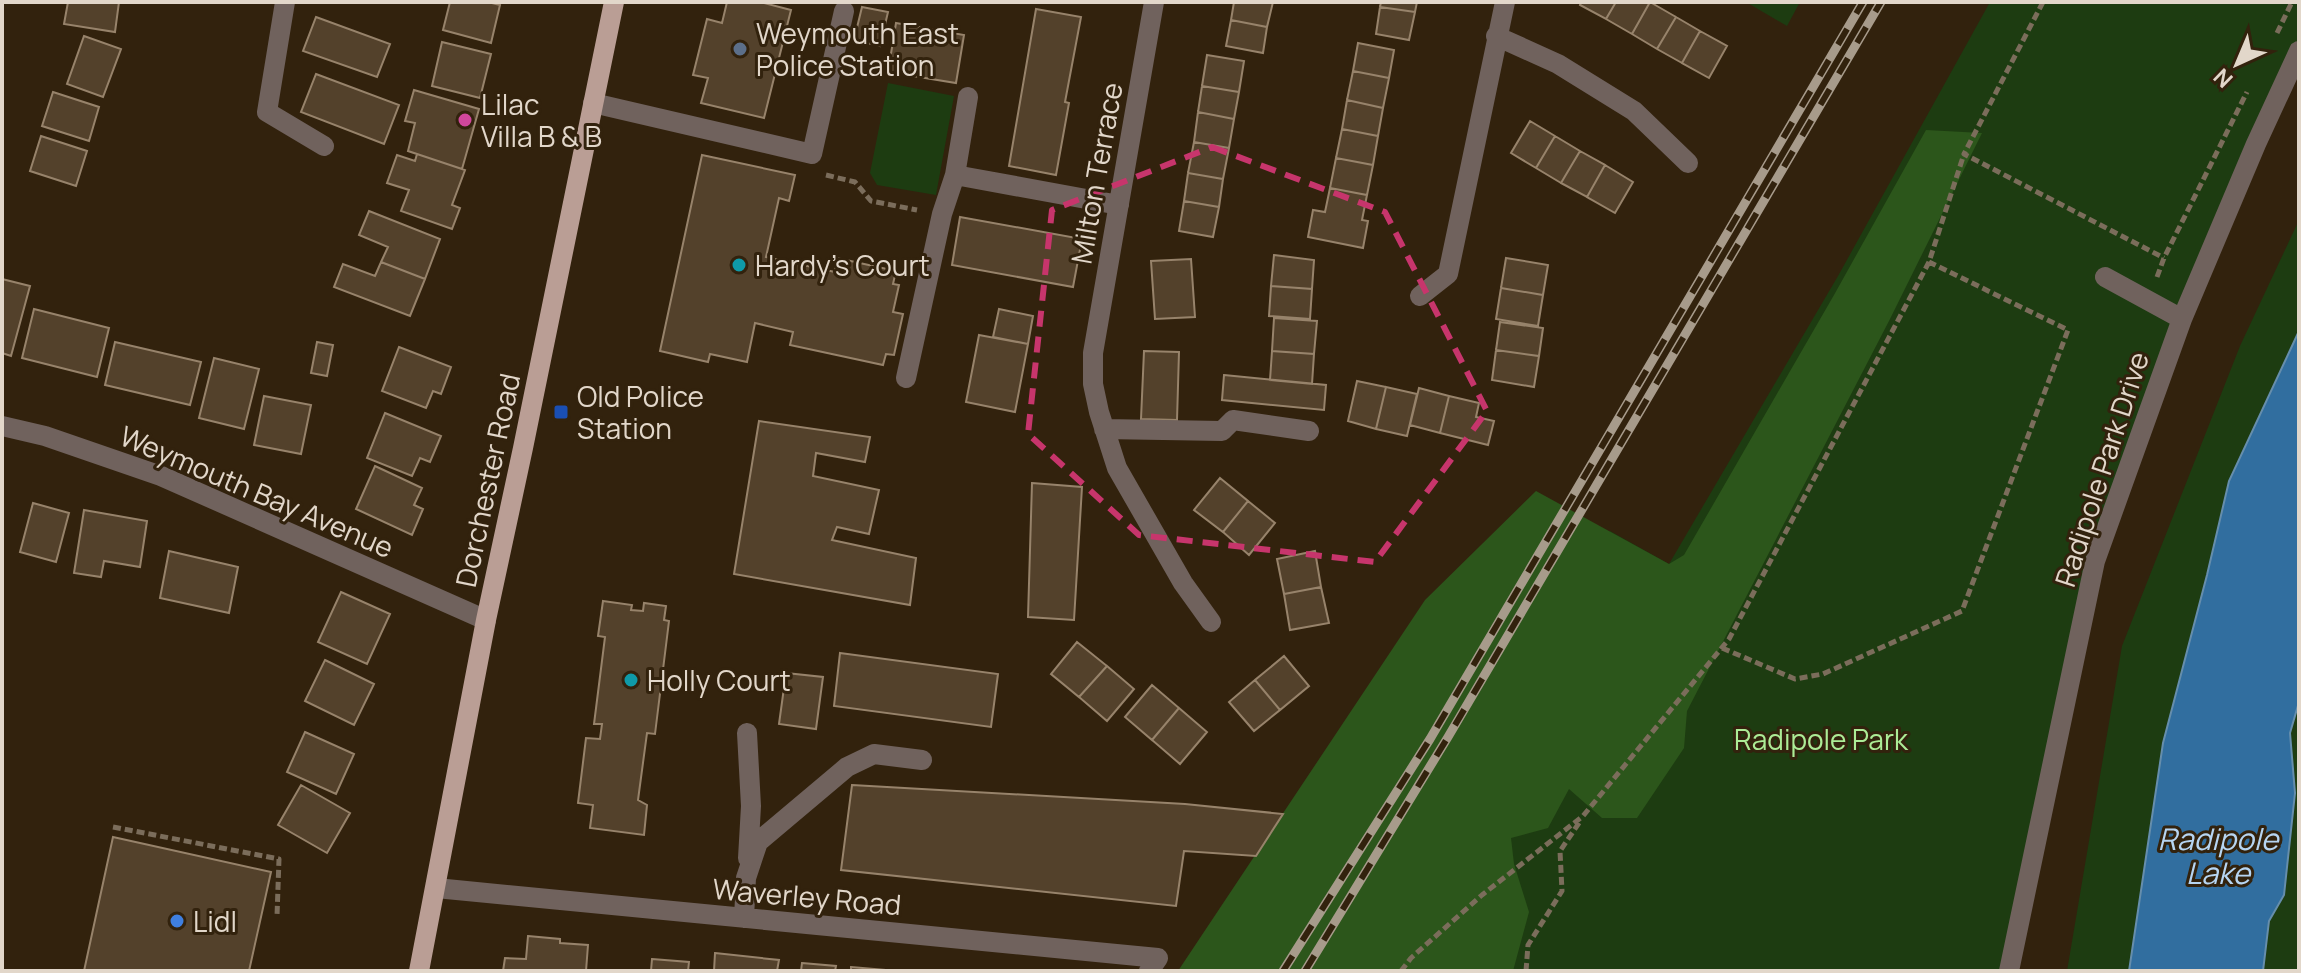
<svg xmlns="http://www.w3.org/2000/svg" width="2301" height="973" viewBox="0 0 2301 973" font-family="Manrope,sans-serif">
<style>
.green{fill:#1d3c11}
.forest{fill:#2c561b}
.water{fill:#316e9f;stroke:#668eac;stroke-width:2}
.building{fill:#53412b;stroke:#97836b;stroke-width:2}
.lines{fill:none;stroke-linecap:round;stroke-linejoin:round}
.path{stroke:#7b6d5b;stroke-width:5;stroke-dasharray:8 4;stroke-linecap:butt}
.minor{stroke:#70625d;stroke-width:20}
.major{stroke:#ba9e95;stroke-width:20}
.rail-casing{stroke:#a79b8b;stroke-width:9}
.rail{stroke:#32220d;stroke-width:6;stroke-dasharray:18;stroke-linecap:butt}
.marked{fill:none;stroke:#c7356c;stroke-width:6;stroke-dasharray:16 10;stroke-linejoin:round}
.service-dot{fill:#5c6f8a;stroke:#32220d;stroke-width:3}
.hotel-dot{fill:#d1479c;stroke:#32220d;stroke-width:3}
.culture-dot{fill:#0f9aa8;stroke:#32220d;stroke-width:3}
.transit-dot{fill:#1a4fb4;stroke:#32220d;stroke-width:3}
.shop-dot{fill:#3f7fe0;stroke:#32220d;stroke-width:3}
.labels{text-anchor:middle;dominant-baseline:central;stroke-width:6;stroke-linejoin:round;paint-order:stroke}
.poi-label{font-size:28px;fill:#e2d7ca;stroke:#32220d;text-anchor:start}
.street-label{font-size:28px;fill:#e2d7ca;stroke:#32220d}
.park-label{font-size:28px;fill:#acec96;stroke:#32220d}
.water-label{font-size:30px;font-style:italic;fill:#b6d5f2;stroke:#32220d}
</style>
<rect width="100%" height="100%" fill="#32220d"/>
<path class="green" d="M1746 2H1800L1787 26Z
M1990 2H2299V51L2098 551 2009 971H1375L1610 531 1669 564 1838 276Z
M888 83 954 96 936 195 877 185 870 173Z
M2299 220V331L2229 481 2207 575 2163 743 2129 971H2067L2122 646 2240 346Z
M2299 702V971H2263L2269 921 2284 895 2295 793 2290 733Z"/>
<path class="forest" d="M1926 130 1982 133 1890 319 1687 711 1684 748 1637 818H1602L1569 789 1548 828 1511 838 1514 864 1529 912 1513 971H1178L1425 600 1536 491 1669 564 1684 555 1834 295Z"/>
<path class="water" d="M2299 331V702L2290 733 2295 793 2284 895 2269 921 2263 971H2129L2163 743 2207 575 2229 481Z"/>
<path class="building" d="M68 2H119L115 32 64 24Z
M450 2H488L500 5 491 43 443 30Z
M727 2H760L791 10 764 118 701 103 708 78 693 75 707 19 722 23Z
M1234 2H1273L1267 27 1231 20Z
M1381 2H1417L1415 12 1380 7Z
M1581 2H1616L1606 19 1580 5Z
M1616 2H1650L1632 34 1606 19Z
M1650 2 1676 17 1657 49 1632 34Z
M862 7 888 12 880 46 854 40Z
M1380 7 1415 12 1409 40 1376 34Z
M1036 9 1081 17 1065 102 1069 103 1056 175 1009 166Z
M316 17 390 44 377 77 303 51Z
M1676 17 1700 31 1682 63 1657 49Z
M1231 20 1267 27 1263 53 1226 46Z
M896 23 964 35 956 83 888 72Z
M1700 31 1727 46 1709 78 1682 63Z
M84 36 121 49 103 97 67 84Z
M442 42 491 54 480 98 432 86Z
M1358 43 1394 50 1389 78 1353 71Z
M1207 55 1244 61 1239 92 1202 86Z
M1353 71 1389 78 1383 108 1347 100Z
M316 74 399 105 384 144 301 112Z
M1202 86 1239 92 1234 119 1198 112Z
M414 90 479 109 462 169 408 151 415 123 405 121Z
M53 92 99 107 89 141 42 126Z
M1347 100 1383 108 1378 136 1342 129Z
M1198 112 1234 119 1229 148 1194 142Z
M1530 121 1555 136 1536 168 1511 153Z
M1342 129 1378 136 1373 165 1336 158Z
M41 136 87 151 76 186 30 171Z
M1555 136 1580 151 1561 183 1536 168Z
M1194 142 1229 148 1223 179 1188 173Z
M1580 151 1605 165 1587 197 1561 183Z
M417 154 465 170 452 205 460 208 452 229 401 211 409 190 387 183 397 155 415 161Z
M702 155 795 175 789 201 779 198 766 257 835 272 837 258 896 271 893 284 899 285 893 312 903 314 894 355 886 354 883 365 790 345 793 332 755 323 747 362 710 354 708 362 660 351Z
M1336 158 1373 165 1367 195 1330 188Z
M1605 165 1633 182 1615 213 1587 197Z
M1188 173 1223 179 1219 207 1184 201Z
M1330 188 1367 195 1362 220 1368 221 1363 248 1308 237 1313 210 1325 212Z
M1184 201 1219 207 1213 237 1179 231Z
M369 211 440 239 425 279 381 262 388 247 359 235Z
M960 217 1082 239 1073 287 952 265Z
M1274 255 1314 260 1312 289 1271 286Z
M1506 258 1548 265 1543 295 1501 288Z
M1191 259 1195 317 1155 319 1151 261Z
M381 262 425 279 410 316 334 287 343 264 375 276Z
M2 279 30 286 11 356 2 353Z
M1271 286 1312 289 1310 319 1269 316Z
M1501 288 1543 295 1538 326 1496 319Z
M34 309 109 328 97 377 22 358Z
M999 309 1033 316 1028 344 993 337Z
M1274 318 1317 321 1314 354 1272 351Z
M1500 322 1543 328 1539 356 1496 350Z
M979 335 1028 344 1015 412 966 402Z
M115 342 201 362 190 405 105 385Z
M317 342 333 345 327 376 311 373Z
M399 347 451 367 441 394 433 391 426 408 382 391Z
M1496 350 1539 356 1534 387 1492 380Z
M1144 351 1179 352 1177 420 1141 419Z
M1272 351 1314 354 1312 384 1270 380Z
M214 358 259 369 244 429 199 418Z
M1224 375 1326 385 1324 410 1222 400Z
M1357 381 1386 387 1376 429 1348 421Z
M1386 387 1417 394 1407 436 1376 429Z
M1419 388 1449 396 1440 433 1410 425Z
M264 396 311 405 301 454 254 445Z
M1449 396 1479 403 1476 417 1494 421 1488 445 1440 433Z
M385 413 441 436 430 462 420 458 412 476 367 458Z
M759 421 870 437 865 462 816 453 813 476 879 490 869 534 837 527 832 540 916 558 910 605 734 574Z
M375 466 422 488 414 505 423 509 412 535 356 509Z
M1220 478 1248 501 1223 532 1194 510Z
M1032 483 1082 487 1074 620 1028 617Z
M1248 501 1275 523 1249 555 1223 532Z
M33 503 69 513 56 562 20 552Z
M84 510 147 521 140 567 104 561 101 577 74 573Z
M169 551 238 567 229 613 160 598Z
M1315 551 1321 587 1284 594 1277 559Z
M1321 587 1329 623 1290 630 1284 594Z
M341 592 390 614 367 664 318 642Z
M603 601 632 605 631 610 643 611 644 603 666 606 664 620 669 621 655 734 647 733 638 800 647 805 644 835 590 828 593 805 578 803 586 738 600 739 602 724H594L605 637 598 636Z
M1077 642 1107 666 1079 697 1051 674Z
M840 653 998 674 991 727 834 706Z
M1284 656 1309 686 1280 710 1255 680Z
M325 660 374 684 354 725 305 701Z
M1107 666 1134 689 1107 721 1079 697Z
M786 673 823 677 816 729 779 724Z
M1255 680 1280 710 1254 731 1229 702Z
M1152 685 1179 708 1152 740 1125 717Z
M1179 708 1207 732 1180 764 1152 740Z
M305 732 354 754 336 794 287 772Z
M301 785 350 813 327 853 278 825Z
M852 785 1185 804 1283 814 1256 856 1184 851 1176 906 841 870Z
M113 837 271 872 249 971H84Z
M528 936 560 939V943L588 945 586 971H503L505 958 526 959Z
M715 953 779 960 777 971H714Z
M652 959 689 962 688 971H651Z
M802 963 836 966 835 971H801Z
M851 967 885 970V971H851Z"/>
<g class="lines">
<path class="path" d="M2043 2 1964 154 2164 258
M2277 33 2292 2
M826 175 855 182 871 201 917 210
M2157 277 2164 258 2247 92
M1722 648 1795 679 1823 674 1962 611 2068 330 1929 262
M113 827 279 859 277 916
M1401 971 1411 958 1482 895 1583 816 1729 639 1929 262 1964 154
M1526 971 1528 945 1562 891 1560 851 1581 820"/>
<path class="minor" d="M285 2 267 112 324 146
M1154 2 1093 353V384L1099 412 1117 468 1183 583 1211 622
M1496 36 1558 64 1634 111 1688 163
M968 97 955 175 1119 205
M593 103 812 154 844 11
M2105 277 2182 319
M1420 296 1448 274 1505 2
M906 378 942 214 955 175
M2 426 45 436 161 476 486 620
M1104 429 1222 431 1233 420 1309 431
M747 733 751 806 748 858
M436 888 1158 958 1149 971
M744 918 746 878 758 842 847 767 874 754 922 760
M2009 971 2095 561 2182 319 2256 144 2299 51"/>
<path class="major" d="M419 971 486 620 523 448 614 2"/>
<defs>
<path id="rail" d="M1283 971 1430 739 1863 2
M1305 971 1448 737 1881 2"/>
</defs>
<use href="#rail" class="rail-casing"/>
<use href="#rail" class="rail"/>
</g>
<path class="marked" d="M1212 147 1385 212 1487 411 1375 562 1139 535 1028 434 1052 210Z"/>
<circle class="service-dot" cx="740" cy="49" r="8"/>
<circle class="hotel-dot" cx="465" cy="120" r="8"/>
<g class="culture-dot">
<circle cx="739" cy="265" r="8"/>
<circle cx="631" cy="680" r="8"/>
</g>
<rect class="transit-dot" x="553" y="404" width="16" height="16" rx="4"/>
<circle class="shop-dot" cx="177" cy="921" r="8"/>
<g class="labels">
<g class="poi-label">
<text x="756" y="33">Weymouth East<tspan x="756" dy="32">Police Station</tspan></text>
<text x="481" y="104">Lilac<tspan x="481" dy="32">Villa B &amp; B</tspan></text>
<text x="755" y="265">Hardy's Court</text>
<text x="577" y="396">Old Police<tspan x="577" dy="32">Station</tspan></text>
<text x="647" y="680">Holly Court</text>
<text x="193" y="921">Lidl</text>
</g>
<g class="street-label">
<text transform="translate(1096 173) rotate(-80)">Milton Terrace</text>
<text transform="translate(2101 469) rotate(-72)">Radipole Park Drive</text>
<text transform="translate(487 480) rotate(-78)">Dorchester Road</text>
<text transform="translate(257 491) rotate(23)">Weymouth Bay Avenue</text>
<text transform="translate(807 896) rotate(5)">Waverley Road</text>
</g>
<g class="park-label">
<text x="1821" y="739">Radipole Park</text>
</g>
<g class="water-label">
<text x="2218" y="838">Radipole<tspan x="2218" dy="34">Lake</tspan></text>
</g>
</g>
<rect width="2301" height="973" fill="none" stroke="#e2d7ca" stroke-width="8"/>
<g transform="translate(2237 64) rotate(224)" stroke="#32220d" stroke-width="6" paint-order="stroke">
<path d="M0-6L14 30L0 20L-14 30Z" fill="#e2d7ca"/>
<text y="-12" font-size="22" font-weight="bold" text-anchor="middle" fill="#e2d7ca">N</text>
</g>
</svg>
